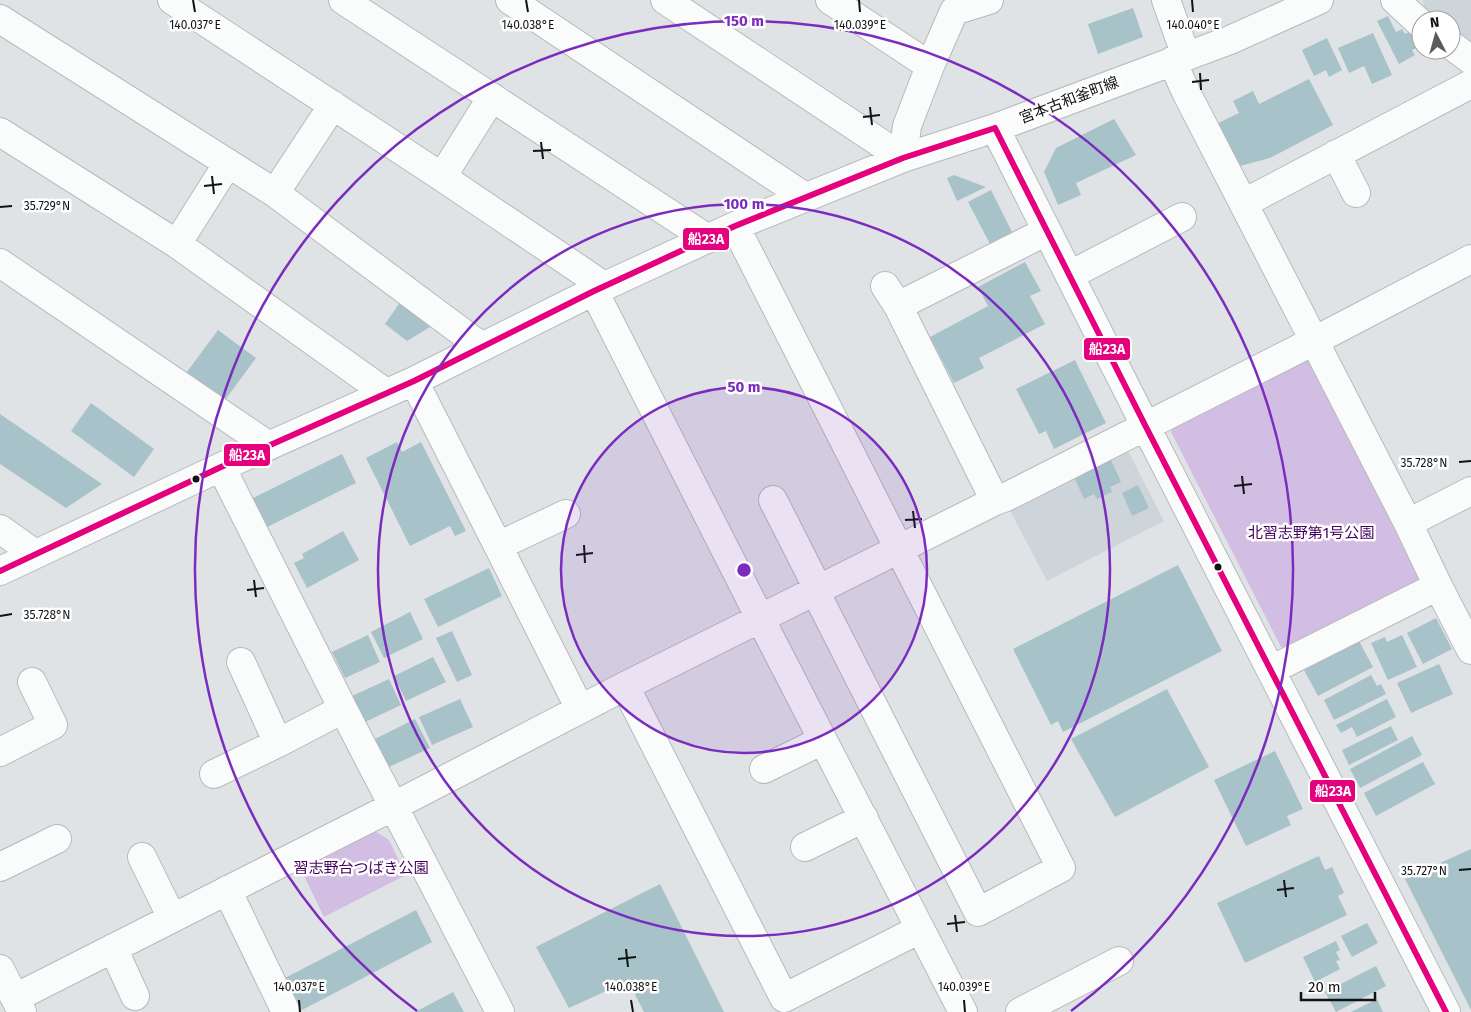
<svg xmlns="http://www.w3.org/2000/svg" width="1471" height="1012" viewBox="0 0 1471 1012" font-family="'Fira Sans','Noto Sans JP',sans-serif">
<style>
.built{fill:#ced5da}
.green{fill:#d3bee3}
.building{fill:#a7c2c8}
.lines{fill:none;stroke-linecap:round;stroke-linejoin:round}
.minor-casing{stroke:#b7b9bb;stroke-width:30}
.minor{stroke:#fafbfb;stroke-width:28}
.bus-1-casing{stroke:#fff;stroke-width:10}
.bus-1{stroke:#e5007d;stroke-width:6}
.ticks{fill:none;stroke:#101213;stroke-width:2}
.ring{fill:none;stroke:#7b2cbf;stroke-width:2.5}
.bus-dot{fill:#101213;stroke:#fff;stroke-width:2}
.labels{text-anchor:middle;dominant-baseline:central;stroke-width:5;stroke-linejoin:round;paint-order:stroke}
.street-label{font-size:15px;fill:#101213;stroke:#fff}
.park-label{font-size:15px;fill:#43005f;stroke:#fff}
.ticks-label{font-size:12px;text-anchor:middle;fill:#101213;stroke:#fff;stroke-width:5;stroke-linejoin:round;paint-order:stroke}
.centre{fill:#7b2cbf;stroke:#fff;stroke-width:2.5}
.ring-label{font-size:15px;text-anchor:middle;font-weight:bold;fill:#7b2cbf;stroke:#fff;stroke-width:5;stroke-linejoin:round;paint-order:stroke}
.line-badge{stroke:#fff;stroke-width:2}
.badge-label{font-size:14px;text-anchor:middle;font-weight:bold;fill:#fff}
</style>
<rect width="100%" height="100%" fill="#e0e3e5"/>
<path class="built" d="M1423 0H1471V41L1451 27V20H1440L1424 9Z
M1125 445 1164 521 1047 581 1007 505Z"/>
<path class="green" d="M1301 357 1312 362 1420 572 1418 585 1291 650 1281 647 1171 432 1175 424Z
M375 831 389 840 406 875 324 917 301 870Z"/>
<path class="building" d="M1133 8 1143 37 1098 54 1088 24Z
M1388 16 1396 32 1402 29 1405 34 1411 31 1419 47 1412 50 1415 55 1399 64 1377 21Z
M1373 33 1392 75 1372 84 1364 66 1349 73 1338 48Z
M1327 38 1342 70 1329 77 1326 70 1314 76 1302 50Z
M1309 79 1333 125 1270 158 1236 167 1214 125 1239 113 1233 101 1253 91 1259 104Z
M1114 119 1136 155 1076 183 1081 195 1058 205 1044 172 1056 148Z
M954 175 986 187 957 201 947 178Z
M991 190 1013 234 991 246 968 202Z
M1025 262 1041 291 1030 296 1045 324 979 358 984 368 954 383 930 337 988 306 978 287Z
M401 301 435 324 407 341 385 324Z
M218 330 256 358 225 400 187 372Z
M1075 360 1106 423 1054 449 1046 431 1039 434 1016 389Z
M91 403 154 449 134 477 71 431Z
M0 414 102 484 66 508 0 464Z
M397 442 402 452 421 442 466 531 455 536 450 526 410 546 366 458Z
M342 454 356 483 265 528 251 499Z
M1111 460 1121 482 1110 487 1112 492 1097 499 1094 494 1084 499 1074 477Z
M1138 485 1149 508 1132 516 1122 493Z
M343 531 359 560 307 588 294 563 304 558 302 554Z
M1178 565 1222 651 1063 732 1058 721 1051 725 1013 649Z
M489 568 502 596 438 627 424 599Z
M410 612 423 639 384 658 371 632Z
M1436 618 1452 649 1423 664 1407 633Z
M452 631 472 675 457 682 436 638Z
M368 635 380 662 345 678 332 652Z
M1402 635 1417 667 1388 680 1371 643 1385 637 1387 642Z
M1359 641 1373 667 1318 696 1304 670 1318 663 1316 658 1338 647 1340 651Z
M433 657 446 682 406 701 394 676Z
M1439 664 1453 694 1411 713 1397 683Z
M1371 675 1377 686 1381 684 1386 694 1334 720 1324 700Z
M389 679 401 705 365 722 352 696Z
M1167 689 1209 767 1115 817 1071 739Z
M460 699 473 727 432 745 419 717Z
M1387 699 1396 717 1357 737 1352 727 1341 733 1336 725Z
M415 719 430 748 389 767 375 739Z
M1391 726 1398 740 1349 765 1342 750Z
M1412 736 1422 755 1360 788 1350 769Z
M1275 751 1303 809 1287 816 1291 825 1246 846 1214 780Z
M1423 762 1435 784 1376 816 1364 793Z
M1471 849V1010L1405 879Z
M1319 856 1325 870 1332 867 1344 893 1338 896 1347 915 1245 963 1217 903Z
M660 884 724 1012H644L628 981 569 1008 536 947Z
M416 910 432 942 302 1010 285 978Z
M1367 923 1378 943 1352 957 1341 936Z
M1336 941 1340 950 1336 952 1340 960 1336 961 1340 969 1315 982 1303 957Z
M1376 966 1386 986 1336 1012 1325 992Z
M453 992 464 1012H415Z
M1377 999 1383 1012H1351Z"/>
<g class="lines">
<defs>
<path id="minor" d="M172 0 442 177 604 286
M343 0 708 239
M510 0 805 197
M665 0 903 158 907 126 930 66 954 11 989 0
M830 0 930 66
M1166 0 1186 56
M1395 0 1421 24
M0 19 275 193 482 347
M1451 45 1471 60
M1172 61 1187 94 1408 523 1438 586 1471 650
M995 128 1146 427 1446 1012
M0 132 177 244 386 393
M1336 154 1356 193
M442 177 492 97
M275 193 333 105
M1244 203 1471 84
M735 226 1061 868 978 912 815 591
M177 244 228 163
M0 263 269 446
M1070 275 1182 217
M885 286 898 306 995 501
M594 291 760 618 963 1012
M898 306 1047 231
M414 381 498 546 580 709
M221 467 343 709 500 1012
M773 500 818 589
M1408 523 1471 491
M0 529 35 554
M498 546 566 514
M0 571 221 467 414 381 594 291 735 226 903 158 995 128 1230 40 1319 0
M241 662 278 743
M1271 670 1438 586
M625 686 784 998 920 929
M0 752 53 725 32 682
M764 769 823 740
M214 774 278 743 343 709
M805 847 864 818
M142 857 172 918
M0 867 57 839
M227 890 286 1012
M113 948 135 996
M0 969 22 1012
M15 998 394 806 625 686 995 501 1006 497 1314 341 1471 259
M1020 1012 1119 961"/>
</defs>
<use href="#minor" class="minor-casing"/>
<use href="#minor" class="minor"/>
<defs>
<path id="bus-1" d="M995 128 1146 427 1446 1012
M0 571 221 467 414 381 594 291 735 226 903 158 995 128"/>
</defs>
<use href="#bus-1" class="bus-1-casing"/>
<use href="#bus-1" class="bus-1"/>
</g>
<path class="ticks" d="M193 0 195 12M526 0 528 12M859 0 860 12M1192 0 1193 12M1200 73 1201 90M1192 82 1209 80M870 107 872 125M863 117 880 115M541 142 543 159M533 151 551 150M212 176 214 194M204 186 222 184M0 207 12 206M1459 462 1471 461M1242 476 1244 494M1234 486 1252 484M913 511 915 528M905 520 922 519M584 545 585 563M576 555 593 553M254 580 256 597M247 590 264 588M0 616 12 614M1459 870 1471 869M1284 880 1286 897M1277 890 1294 888M955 915 957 932M947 924 965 922M626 949 628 967M618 959 636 957M299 1000 300 1012M631 1000 633 1012M964 1000 965 1012"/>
<circle cx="744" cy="570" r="183" fill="#7b2cbf" fill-opacity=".12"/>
<g class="ring">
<circle cx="744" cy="570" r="183"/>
<circle cx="744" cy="570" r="366"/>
<path d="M417 1011A549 549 0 1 1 1071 1011"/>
</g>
<g class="bus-dot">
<circle cx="196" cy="479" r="4.5"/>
<circle cx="1218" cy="567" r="4.5"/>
</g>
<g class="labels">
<g class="street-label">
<text transform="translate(1069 100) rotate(-21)">宮本古和釜町線</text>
</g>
<g class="park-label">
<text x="1311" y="533">北習志野第1号公園</text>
<text x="361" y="868">習志野台つばき公園</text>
</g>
</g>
<g class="ticks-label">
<text x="195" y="29">140.037°E</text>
<text x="528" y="29">140.038°E</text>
<text x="860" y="29">140.039°E</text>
<text x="1193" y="29">140.040°E</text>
<text x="47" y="210">35.729°N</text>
<text x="1424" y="467">35.728°N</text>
<text x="47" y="619">35.728°N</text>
<text x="1424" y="875">35.727°N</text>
<text x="299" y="991">140.037°E</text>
<text x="631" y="991">140.038°E</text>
<text x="964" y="991">140.039°E</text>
</g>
<circle cx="744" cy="570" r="8" class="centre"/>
<g class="ring-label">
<text x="744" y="26">150 m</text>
<text x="744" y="209">100 m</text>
<text x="744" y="392">50 m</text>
</g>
<g class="line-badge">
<rect x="682" y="227" width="48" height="24" rx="5" fill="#e5007d"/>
<rect x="1083" y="337" width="48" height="24" rx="5" fill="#e5007d"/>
<rect x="223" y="443" width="48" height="24" rx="5" fill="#e5007d"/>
<rect x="1309" y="779" width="47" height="24" rx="5" fill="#e5007d"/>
</g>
<g class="badge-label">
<text x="706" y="244">船23A</text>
<text x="1107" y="354">船23A</text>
<text x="247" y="460">船23A</text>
<text x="1333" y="796">船23A</text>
</g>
<g transform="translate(1436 35) rotate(354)"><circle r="24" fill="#ffffff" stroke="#9fa0a1"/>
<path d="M0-4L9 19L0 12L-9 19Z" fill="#595b5c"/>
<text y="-8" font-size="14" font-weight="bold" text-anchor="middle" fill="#101213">N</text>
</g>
<path d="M1301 992v8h74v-8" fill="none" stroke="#101213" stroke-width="2.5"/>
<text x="1308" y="992" font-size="15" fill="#101213" stroke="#ffffff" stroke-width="4" paint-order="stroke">20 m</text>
</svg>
